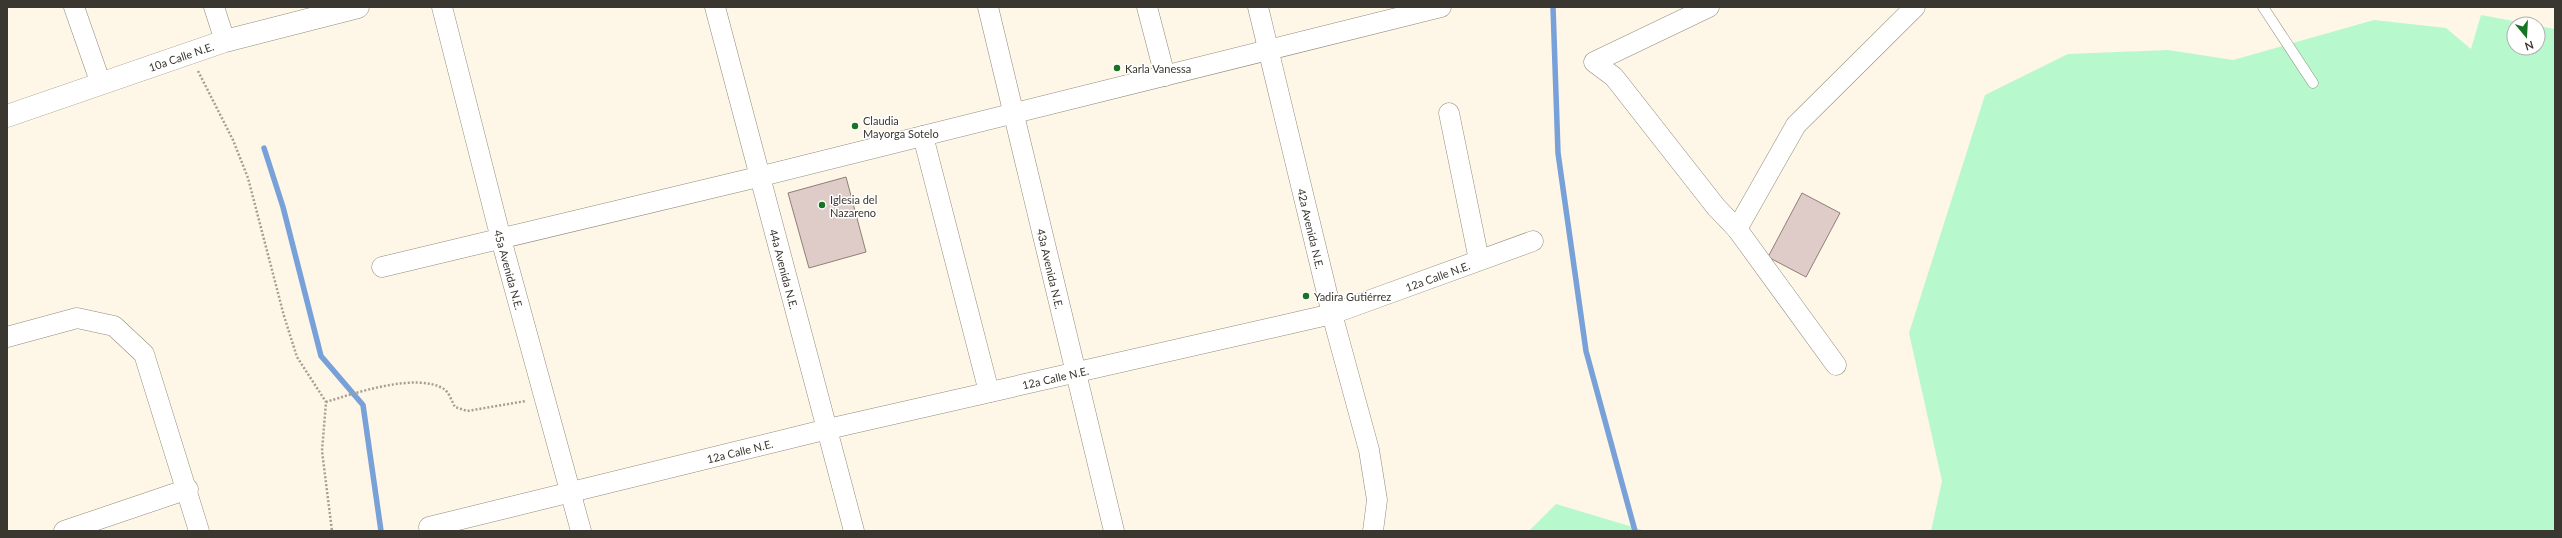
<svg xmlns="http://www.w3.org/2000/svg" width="2562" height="538" viewBox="0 0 2562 538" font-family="Lato,sans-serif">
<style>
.green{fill:#b8f8cd}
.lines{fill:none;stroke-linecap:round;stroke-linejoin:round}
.stream{stroke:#77a1d8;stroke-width:5.5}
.building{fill:#dfcbc7;stroke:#907e7a}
.lane-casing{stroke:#928b7d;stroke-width:11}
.street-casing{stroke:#928b7d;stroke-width:21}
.secondary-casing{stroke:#928b7d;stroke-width:23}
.path{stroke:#a59f93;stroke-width:2.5;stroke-dasharray:2 2;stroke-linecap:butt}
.lane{stroke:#fff;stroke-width:10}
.street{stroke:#fff;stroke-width:20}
.secondary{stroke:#fff;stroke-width:22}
.poi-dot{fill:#167423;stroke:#fff;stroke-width:1.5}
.labels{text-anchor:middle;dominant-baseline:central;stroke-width:3;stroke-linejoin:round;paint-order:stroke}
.street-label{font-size:11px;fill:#3a3630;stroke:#fff}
.poi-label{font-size:11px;fill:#3a3630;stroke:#fff;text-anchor:start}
</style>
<rect width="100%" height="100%" fill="#fef6e6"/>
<path class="green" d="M2481 15 2529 24H2514V48H2538V26L2555 29V531H1931L1942 481 1909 333 1985 95 2068 54 2168 50 2233 60 2374 20 2446 28 2471 49Z
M1556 504 1646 531H1529Z"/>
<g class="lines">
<path class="stream" d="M1553 7 1558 153 1586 351 1635 531
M264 148 283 207 321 356 363 405 381 531"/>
</g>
<path class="building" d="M846 177 866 252 809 268 788 193Z
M1802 193 1840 213 1806 277 1768 257Z"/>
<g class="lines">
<defs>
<path id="lane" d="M2263 7 2313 83"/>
<g id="street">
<path d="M74 7 101 84"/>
<path d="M214 7 225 41"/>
<path id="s1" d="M442 7 501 239 581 531"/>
<path id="s2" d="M715 7 854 531"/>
<path id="s3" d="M988 7 1114 531"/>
<path d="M1147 7 1165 76"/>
<path id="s4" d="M1258 7 1332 314 1369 450 1377 500 1373 531"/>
<path d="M1709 7 1594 62 1614 77 1716 207 1737 229 1836 365"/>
<path d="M1449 113 1479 260"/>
<path d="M923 136 989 392"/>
<path d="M1737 229 1796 125 1915 7"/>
<path d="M382 267 758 177 1441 7"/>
<path d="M7 337 77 318 114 326 144 354 199 531"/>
<path id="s5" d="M429 527 828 429 1332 314 1533 241"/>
<path d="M64 531 188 489"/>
</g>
<g id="secondary">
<path id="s6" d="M7 116 225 41 358 7"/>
</g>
</defs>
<use href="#lane" class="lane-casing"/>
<use href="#street" class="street-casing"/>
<use href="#secondary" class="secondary-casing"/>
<path class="path" d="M198 71 233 140 248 178 284 316 297 357 326 402 322 451 332 531
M326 402C355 393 417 372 444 389 449 392 452 402 455 407L467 411 526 401"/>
<use href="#lane" class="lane"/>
<use href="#street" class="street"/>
<use href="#secondary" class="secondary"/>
</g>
<g class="poi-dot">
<circle cx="1117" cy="68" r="4"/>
<circle cx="855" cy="126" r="4"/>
<circle cx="822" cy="205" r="4"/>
<circle cx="1306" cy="296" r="4"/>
</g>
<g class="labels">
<g class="street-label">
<text stroke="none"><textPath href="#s6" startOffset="184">10a Calle N.E.</textPath></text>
<text stroke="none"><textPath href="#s4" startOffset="228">42a Avenida N.E.</textPath></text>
<text stroke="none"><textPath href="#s1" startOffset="271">45a Avenida N.E.</textPath></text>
<text stroke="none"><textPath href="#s2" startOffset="271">44a Avenida N.E.</textPath></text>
<text stroke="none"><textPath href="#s3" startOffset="269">43a Avenida N.E.</textPath></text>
<text stroke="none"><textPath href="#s5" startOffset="1040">12a Calle N.E.</textPath></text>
<text stroke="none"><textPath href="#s5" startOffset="644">12a Calle N.E.</textPath></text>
<text stroke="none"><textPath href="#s5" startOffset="320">12a Calle N.E.</textPath></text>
</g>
<g class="poi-label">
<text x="1125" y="68">Karla Vanessa</text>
<text x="863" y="120">Claudia<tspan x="863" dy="13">Mayorga Sotelo</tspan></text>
<text x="830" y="199">Iglesia del<tspan x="830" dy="13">Nazareno</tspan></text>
<text x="1314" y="296">Yadira Gutiérrez</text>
</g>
</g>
<rect width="2562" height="538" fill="none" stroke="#3a3630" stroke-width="16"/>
<g transform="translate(2526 36) rotate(162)"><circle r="19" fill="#ffffff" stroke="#b0afac"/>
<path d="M0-3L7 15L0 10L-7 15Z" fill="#167423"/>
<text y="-6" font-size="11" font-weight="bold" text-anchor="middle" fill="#3a3630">N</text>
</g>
</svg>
